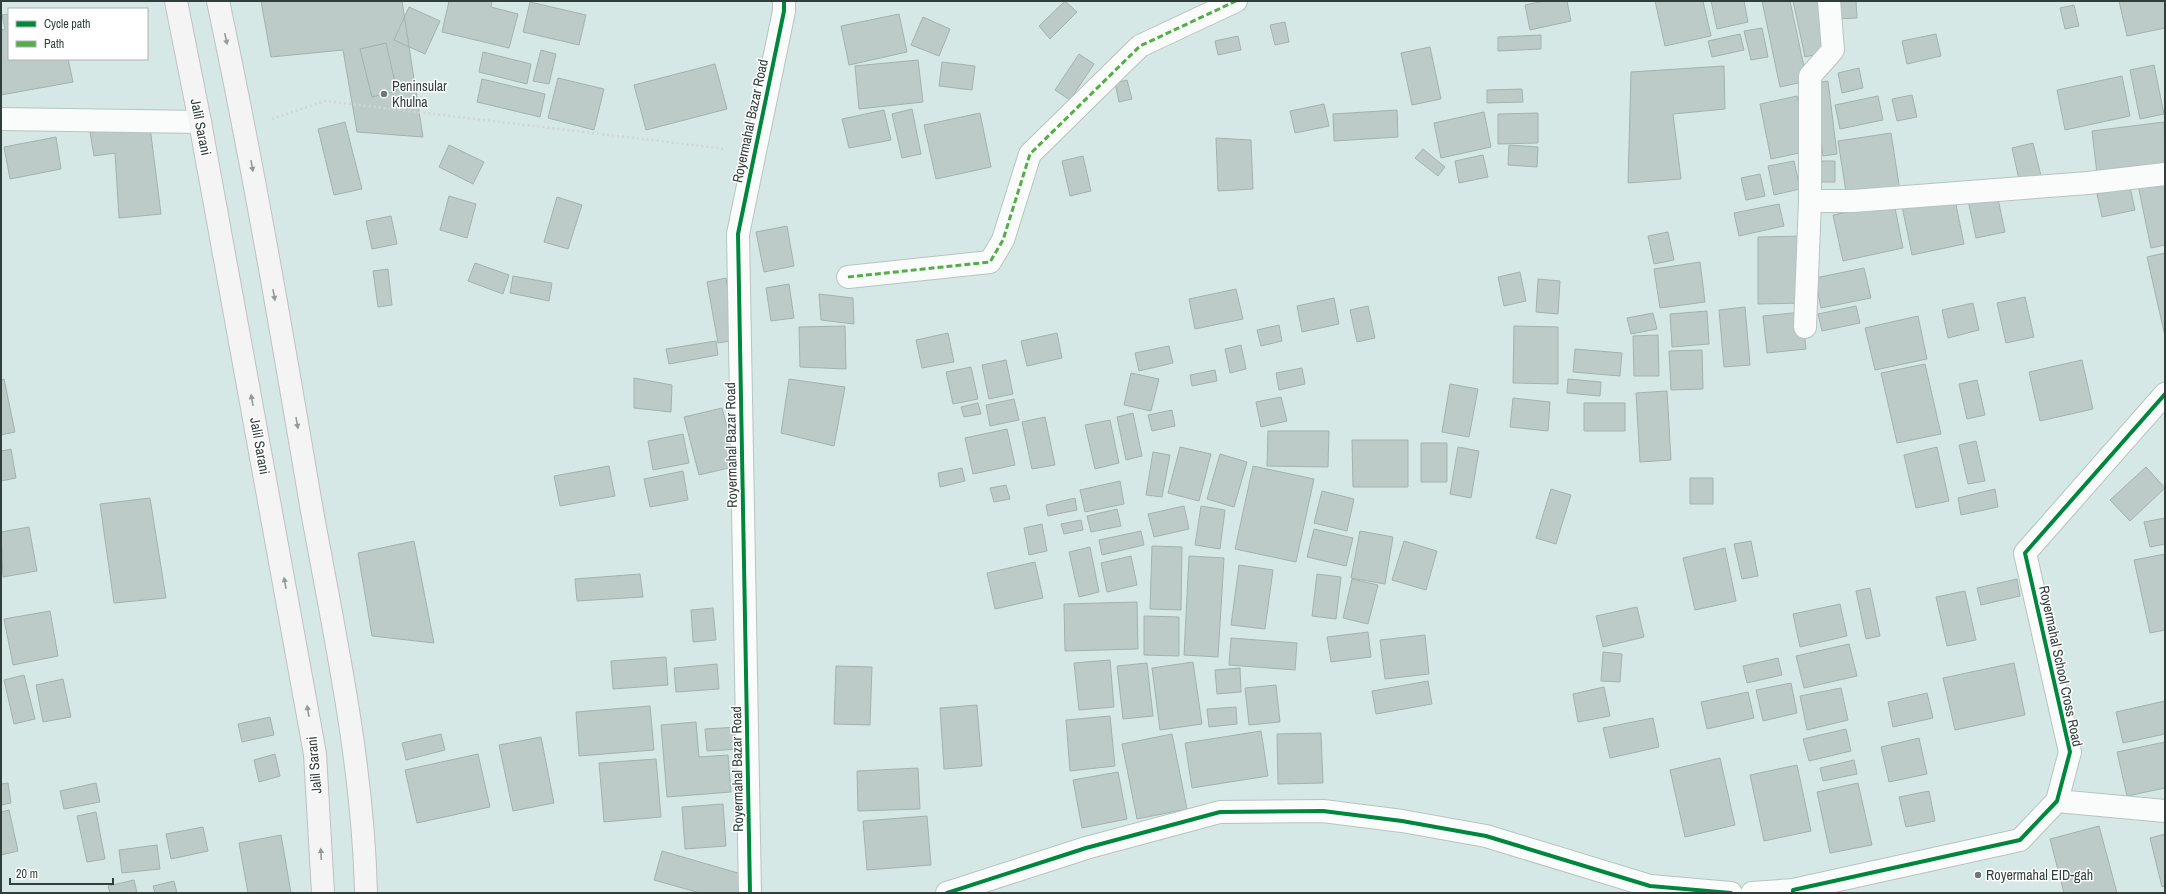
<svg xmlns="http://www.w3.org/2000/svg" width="2166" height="894" viewBox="0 0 2166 894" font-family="'Archivo Narrow',sans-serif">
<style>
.building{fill:#bccbc8;stroke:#a3b2af}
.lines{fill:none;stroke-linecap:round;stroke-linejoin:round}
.minor-casing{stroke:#b6c4c1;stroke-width:24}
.major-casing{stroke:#bec0c2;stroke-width:24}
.path{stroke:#d1d6d5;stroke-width:2.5;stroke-dasharray:2 3;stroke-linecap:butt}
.minor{stroke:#f9fcfb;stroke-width:22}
.major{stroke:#f5f4f5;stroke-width:22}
.quiet{stroke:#54ad46;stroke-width:3;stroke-dasharray:6 3;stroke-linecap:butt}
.cycleway-casing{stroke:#fff;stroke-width:6}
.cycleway{stroke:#00873e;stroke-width:4}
.oneway{fill:#939a98}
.poi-dot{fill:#6b7a77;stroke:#fff;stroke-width:1.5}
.labels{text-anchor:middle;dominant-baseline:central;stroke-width:3;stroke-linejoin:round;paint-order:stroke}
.poi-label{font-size:14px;fill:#313f3c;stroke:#fff;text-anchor:start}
.street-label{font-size:14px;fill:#313f3c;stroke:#fff}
</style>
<rect width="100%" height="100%" fill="#d6e8e5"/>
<path class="building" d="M261 1H402L423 137 357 132 343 50 271 57Z
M449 1H492L491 7 518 14 509 48 442 32Z
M1065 1 1077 12 1050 39 1039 26Z
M1545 1H1567L1571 21 1530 30 1525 5Z
M1655 1H1703L1711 36 1665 46Z
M1711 1H1744L1748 22 1717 29Z
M1762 1H1790L1807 81 1780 87Z
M1793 1H1820L1831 51 1805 57Z
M1833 1H1856L1857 18 1834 19Z
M2119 1H2165V28L2127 36Z
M530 2 586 15 579 45 523 32Z
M2074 5 2079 26 2065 29 2060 8Z
M409 7 440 21 425 54 394 40Z
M9 14V59H68L73 82 1 95V30L5 29 2 15Z
M899 14 907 52 849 65 841 26Z
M923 17 950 29 939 56 911 45Z
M1285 22 1289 42 1275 45 1270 25Z
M1762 28 1768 57 1751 60 1744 31Z
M1740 34 1744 50 1712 57 1708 41Z
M1936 34 1941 56 1907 64 1902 41Z
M1541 35V49L1498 51V37Z
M1238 36 1241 50 1218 55 1215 41Z
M386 43 397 91 372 97 360 49Z
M1430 47 1441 99 1412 105 1401 53Z
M541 50 556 54 549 84 533 81Z
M483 52 531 64 527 84 479 72Z
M1079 54 1094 64 1070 100 1055 90Z
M918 60 923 102 859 109 855 66Z
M942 62 975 66 972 90 939 86Z
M715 64 727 109 646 130 634 85Z
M2154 65 2164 114 2140 119 2130 70Z
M1724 66 1725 109 1673 114 1681 179 1628 183 1631 72Z
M1859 68 1863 88 1842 93 1838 73Z
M2122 76 2130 116 2065 130 2057 90Z
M558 78 604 89 594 130 548 118Z
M482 79 545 94 540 117 477 102Z
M1127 80 1132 99 1119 102 1115 83Z
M1828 81 1837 154 1823 156 1814 83Z
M1522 89 1523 102 1487 103V90Z
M1912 95 1917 117 1897 121 1892 99Z
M1797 96 1809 151 1771 159 1760 104Z
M1878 96 1883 120 1840 129 1835 105Z
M1324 104 1329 126 1295 133 1290 111Z
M912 109 921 154 902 158 892 114Z
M884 110 891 140 849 148 842 119Z
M1397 110 1398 137 1334 141 1333 114Z
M1484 112 1491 147 1441 158 1434 123Z
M980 113 991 167 936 179 924 125Z
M1538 113V143L1498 144V114Z
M345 122 362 189 334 195 318 129Z
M2164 122 2165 166 2097 174 2092 131Z
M150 127 161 214 119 218 115 153 94 156 90 132Z
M1891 133 1900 191 1847 198 1838 141Z
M56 137 61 169 10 179 4 147Z
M1216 138 1251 140 1253 189 1218 191Z
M2033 143 2042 180 2020 184 2012 148Z
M449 145 484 162 473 184 439 167Z
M1509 145 1538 147 1537 167 1508 165Z
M1423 149 1445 167 1438 176 1415 158Z
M1483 155 1488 177 1459 183 1455 161Z
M1083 156 1091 191 1070 196 1062 161Z
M1794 161 1800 189 1774 195 1768 166Z
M1818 161H1835V182H1819Z
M1760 174 1765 196 1746 200 1741 178Z
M2165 180V245L2151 248 2138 185Z
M2130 187 2135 210 2102 217 2097 194Z
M1997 194 2005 232 1976 238 1968 200Z
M1954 195 1964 244 1912 255 1902 206Z
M449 196 476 204 467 238 440 230Z
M557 197 582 205 568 249 544 242Z
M1894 203 1903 248 1843 261 1833 215Z
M1779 204 1784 226 1739 236 1734 213Z
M391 216 397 244 372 249 366 221Z
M787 226 794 266 764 272 756 232Z
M1668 232 1674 260 1654 264 1648 236Z
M1803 236 1804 303 1758 304V237Z
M2165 253V336L2147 257Z
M1700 262 1705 302 1660 308 1654 269Z
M475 263 509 275 503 294 468 281Z
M1864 268 1871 298 1821 308 1815 278Z
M388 269 392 305 378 307 373 271Z
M1520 272 1526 301 1504 306 1498 277Z
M513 276 552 283 549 301 510 293Z
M726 278 736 340 718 343 707 282Z
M1538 279 1560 281 1558 314 1536 312Z
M789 284 794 318 771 321 766 288Z
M1236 289 1243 319 1195 329 1189 299Z
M819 294 853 298 854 324 821 320Z
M2025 297 2034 337 2006 343 1997 303Z
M1334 298 1339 324 1302 332 1297 306Z
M1973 303 1979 330 1948 338 1942 310Z
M1368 306 1375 338 1357 342 1350 310Z
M1856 306 1860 323 1822 331 1818 314Z
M1745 307 1750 365 1724 367 1719 310Z
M1707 311 1709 344 1672 347 1670 314Z
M1802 312 1806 349 1767 353 1763 316Z
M1653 313 1657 329 1631 334 1627 318Z
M1918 316 1927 359 1875 370 1865 328Z
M1279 325 1282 341 1261 346 1257 330Z
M845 326 846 369 800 367 799 327Z
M1514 326 1558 327V384L1513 383Z
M948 333 954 362 922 368 916 340Z
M1057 333 1062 358 1027 366 1021 341Z
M1658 335 1659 376H1634L1633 336Z
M716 341 718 355 669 364 666 349Z
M1241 345 1246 369 1230 373 1225 349Z
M1169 346 1173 363 1139 371 1135 353Z
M1575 349 1622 353 1620 376 1573 372Z
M1702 350 1703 389 1671 390 1669 351Z
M1006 360 1013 394 989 399 982 365Z
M2082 360 2093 409 2040 421 2029 372Z
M1925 364 1941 434 1897 443 1881 373Z
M971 367 978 399 953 404 946 372Z
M1302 368 1305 384 1279 390 1276 373Z
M1215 370 1217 381 1192 386 1190 375Z
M1131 373 1159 379 1151 411 1124 405Z
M634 378 672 385 671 412 634 408Z
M4 379 15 432 1 435V380Z
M789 379 845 387 834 446 781 433Z
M1568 379 1601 382 1600 396 1567 393Z
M1977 380 1985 415 1967 419 1959 384Z
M1450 384 1478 389 1469 437 1442 432Z
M1667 391 1671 460 1640 462 1636 393Z
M1281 397 1287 421 1261 427 1256 402Z
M1513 398 1550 402 1548 431 1510 427Z
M1014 399 1019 420 990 426 986 405Z
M978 403 981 414 964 417 961 407Z
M1584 403H1625V431H1584Z
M722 408 737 466 699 475 684 417Z
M1172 410 1175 426 1152 431 1148 415Z
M1133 413 1142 456 1126 460 1117 417Z
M1045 417 1055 465 1032 469 1022 422Z
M1110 420 1119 463 1095 469 1085 425Z
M1007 429 1015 465 973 474 965 438Z
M1268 431H1329L1328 467 1267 466Z
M683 434 689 463 653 470 648 441Z
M1352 440H1408V487H1353Z
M1976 441 1985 481 1968 484 1959 445Z
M1421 443H1447V482H1421Z
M1180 447 1211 454 1199 501 1168 493Z
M1458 447 1479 451 1471 498 1450 494Z
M1937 447 1949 501 1916 508 1904 455Z
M11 449 16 478 1 481V451Z
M1153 452 1170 455 1162 497 1146 495Z
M1220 454 1247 462 1234 507 1207 499Z
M609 466 615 496 560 506 554 476Z
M1253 466 1314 479 1296 562 1235 549Z
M2146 467 2165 488 2130 521 2110 500Z
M962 468 965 481 940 487 938 473Z
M683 471 688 500 650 507 644 479Z
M1690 478H1713V504H1690Z
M1120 481 1124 504 1085 512 1080 490Z
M1006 485 1010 499 994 502 990 488Z
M1551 489 1571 495 1556 544 1536 538Z
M1995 489 1998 507 1961 515 1958 498Z
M1322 491 1354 499 1347 531 1314 523Z
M150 498 166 598 114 603 100 504Z
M1075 498 1077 510 1048 516 1046 505Z
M1184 506 1189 529 1154 537 1148 514Z
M1201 506 1225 510 1220 549 1195 545Z
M1117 509 1121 526 1091 532 1087 516Z
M2165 518V544L2150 547 2144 522Z
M1081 520 1083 530 1064 534 1061 524Z
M1042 524 1047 551 1029 555 1024 528Z
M29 527 37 571 3 577 1 532Z
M1314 529 1353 538 1346 566 1307 557Z
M1141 531 1144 545 1102 555 1099 540Z
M1360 531 1393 537 1385 584 1351 578Z
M414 541 434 643 372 636 358 553Z
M1404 541 1437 551 1426 590 1392 580Z
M1751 541 1758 576 1742 579 1734 544Z
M1152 546 1182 547 1181 610 1150 609Z
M1090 547 1099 592 1079 597 1069 552Z
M1725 548 1736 601 1695 610 1683 558Z
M2165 554V630L2150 633 2134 560Z
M1131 556 1137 585 1107 592 1101 563Z
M1189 556 1224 558 1218 657 1184 655Z
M1035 562 1043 598 995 609 987 573Z
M1239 565 1273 570 1265 629 1231 625Z
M640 574 643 597 577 601 575 579Z
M1317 574 1341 577 1336 619 1312 616Z
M1352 579 1378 585 1368 624 1343 618Z
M2017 579 2020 596 1981 605 1977 588Z
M1870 588 1880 636 1866 639 1856 591Z
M1965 591 1976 640 1947 646 1936 597Z
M1137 602 1138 649 1065 651 1064 604Z
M1840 604 1847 636 1800 647 1793 614Z
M1637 607 1644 637 1603 647 1596 616Z
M713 608 716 640 693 642 691 610Z
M50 611 58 656 13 665 4 619Z
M1144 616 1179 617V656L1144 655Z
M1368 632 1371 657 1331 662 1327 637Z
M1425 635 1429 674 1385 679 1380 640Z
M1231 638 1297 643 1295 670 1229 665Z
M1849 644 1857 676 1804 688 1796 656Z
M1603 652 1622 654 1620 682 1601 681Z
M666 657 668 685 613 689 611 661Z
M1778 658 1782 675 1747 683 1743 666Z
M1110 660 1114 707 1079 710 1074 663Z
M1193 662 1202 724 1160 730 1152 668Z
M1147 663 1153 716 1123 719 1117 666Z
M2014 663 2025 715 1955 730 1943 678Z
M717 664 719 689 676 692 674 668Z
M836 666 872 667 870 725 834 724Z
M1240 668 1241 692 1217 694 1215 670Z
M24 675 35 719 14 724 4 680Z
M63 679 71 717 43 722 36 685Z
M1428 681 1432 704 1376 714 1372 691Z
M1791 683 1797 713 1763 721 1756 690Z
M1276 685 1280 722 1249 725 1245 688Z
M1604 687 1610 716 1578 722 1573 694Z
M1841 688 1848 720 1807 730 1800 696Z
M1748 692 1754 718 1707 729 1701 702Z
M1927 693 1933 718 1893 727 1888 702Z
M2165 701V734L2123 743 2116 712Z
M977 705 982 766 944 769 940 708Z
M650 706 654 750 579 756 576 712Z
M1236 707 1237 724 1209 727 1207 709Z
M1110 716 1115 766 1070 771 1066 720Z
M270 717 274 735 242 742 238 724Z
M1653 718 1659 747 1610 758 1603 728Z
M696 722 699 757 728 755 731 792 667 797 661 725Z
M738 727 740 749 707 751 705 729Z
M1846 729 1851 751 1809 761 1803 739Z
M1261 731 1268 776 1192 788 1185 743Z
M1321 733 1323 783 1278 784 1277 734Z
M441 734 445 750 406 760 402 743Z
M1172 734 1187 809 1137 819 1122 744Z
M541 737 554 803 513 811 499 745Z
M1919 738 1927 774 1889 782 1881 747Z
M2165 742V788L2127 796 2117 752Z
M275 754 280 776 259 782 254 760Z
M478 754 490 807 417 823 405 770Z
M1720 758 1735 825 1685 837 1670 770Z
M656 759 661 817 604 822 599 763Z
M1854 760 1857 774 1823 781 1820 768Z
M1797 765 1811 831 1764 841 1750 775Z
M918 768 920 809 858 811 857 771Z
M1118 772 1127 819 1082 828 1073 780Z
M8 783 11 803 1 805V784Z
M96 783 100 802 64 809 60 791Z
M1858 783 1872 845 1830 853 1817 792Z
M1929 791 1935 821 1906 827 1899 797Z
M723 804 726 846 685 849 682 807Z
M9 810 18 851 1 855V812Z
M96 812 105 859 87 862 77 816Z
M927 816 931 865 867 870 863 821Z
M2099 826 2117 893H2064L2050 839Z
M203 827 208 851 171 859 166 834Z
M2165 834V886L2162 887 2150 838Z
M281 835 291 893H248L239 843Z
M157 845 160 869 122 873 119 850Z
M662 851 745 875 740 893H700L654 880Z
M134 880 137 893H110L108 886Z
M174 881 177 893H155L153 886Z"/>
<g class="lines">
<defs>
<path id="minor" d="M1 119 200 122
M1810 201H1853L2088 183 2165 174
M848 277 990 262 1003 240 1030 154 1140 46 1236 1
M1805 327 1810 201V76L1833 50 1829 1
M2057 801 2165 811
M750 893 738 234 784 11V1
M947 893 1086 848 1220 812 1323 811 1402 821 1486 836 1650 886 1731 893
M1752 893 1793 890
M1793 893V890L2020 840 2057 801 2070 752 2025 553 2165 394"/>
<path id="major" d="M176 1 200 122 315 754 323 893
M218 1C254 170 283 340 312 511 335 637 363 764 366 893"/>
</defs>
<use href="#minor" class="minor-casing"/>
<use href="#major" class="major-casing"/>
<path class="path" d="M272 119 325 101 726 149"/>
<use href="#minor" class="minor"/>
<use href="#major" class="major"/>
<path class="quiet" d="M848 277 990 262 1003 240 1030 154 1140 46 1236 1"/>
<defs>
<path id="cycleway" d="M750 893 738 234 784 11V1
M947 893 1086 848 1220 812 1323 811 1402 821 1486 836 1650 886 1731 893
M1793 893V890L2020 840 2057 801 2070 752 2025 553 2165 394"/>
</defs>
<use href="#cycleway" class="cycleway-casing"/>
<use href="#cycleway" class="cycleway"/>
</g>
<defs><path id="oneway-solid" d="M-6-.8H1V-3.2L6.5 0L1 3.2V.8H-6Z"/></defs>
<g class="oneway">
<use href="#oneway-solid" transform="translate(226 39) rotate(78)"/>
<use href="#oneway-solid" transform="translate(252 166) rotate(80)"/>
<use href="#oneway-solid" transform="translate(274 295) rotate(80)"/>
<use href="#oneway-solid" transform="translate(252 400) rotate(-100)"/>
<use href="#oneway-solid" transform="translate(297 423) rotate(80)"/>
<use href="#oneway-solid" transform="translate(285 583) rotate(-100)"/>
<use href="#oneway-solid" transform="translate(308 711) rotate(-100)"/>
<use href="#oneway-solid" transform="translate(321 854) rotate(-93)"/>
</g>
<g class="poi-dot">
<circle cx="384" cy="94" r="4"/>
<circle cx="1978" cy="875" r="4"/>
</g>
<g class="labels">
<g class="poi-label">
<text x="392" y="86">Peninsular<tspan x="392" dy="16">Khulna</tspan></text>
<text x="1986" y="875">Royermahal EID-gah</text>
</g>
<g class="street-label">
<text transform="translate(750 121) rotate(-78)">Royermahal Bazar Road</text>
<text transform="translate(201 127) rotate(79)">Jalil Sarani</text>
<text transform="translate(731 445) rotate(-91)">Royermahal Bazar Road</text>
<text transform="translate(260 446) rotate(80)">Jalil Sarani</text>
<text transform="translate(2061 666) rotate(78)">Royermahal School Cross Road</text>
<text transform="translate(314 765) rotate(-95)">Jalil Sarani</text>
<text transform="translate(737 769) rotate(-91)">Royermahal Bazar Road</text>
</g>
</g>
<rect width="2166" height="894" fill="none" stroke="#313f3c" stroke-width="4"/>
<rect x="8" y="8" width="140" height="52" fill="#ffffff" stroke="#adb2b1"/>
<rect x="16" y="21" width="20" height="6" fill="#00873e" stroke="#adb2b1"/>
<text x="44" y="28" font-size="12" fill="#313f3c">Cycle path</text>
<rect x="16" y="41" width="20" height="6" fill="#54ad46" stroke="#adb2b1"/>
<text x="44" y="48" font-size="12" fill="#313f3c">Path</text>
<path d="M10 878v6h103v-6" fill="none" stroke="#313f3c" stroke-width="2"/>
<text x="16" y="878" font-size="12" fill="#313f3c" stroke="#ffffff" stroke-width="3" paint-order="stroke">20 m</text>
</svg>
